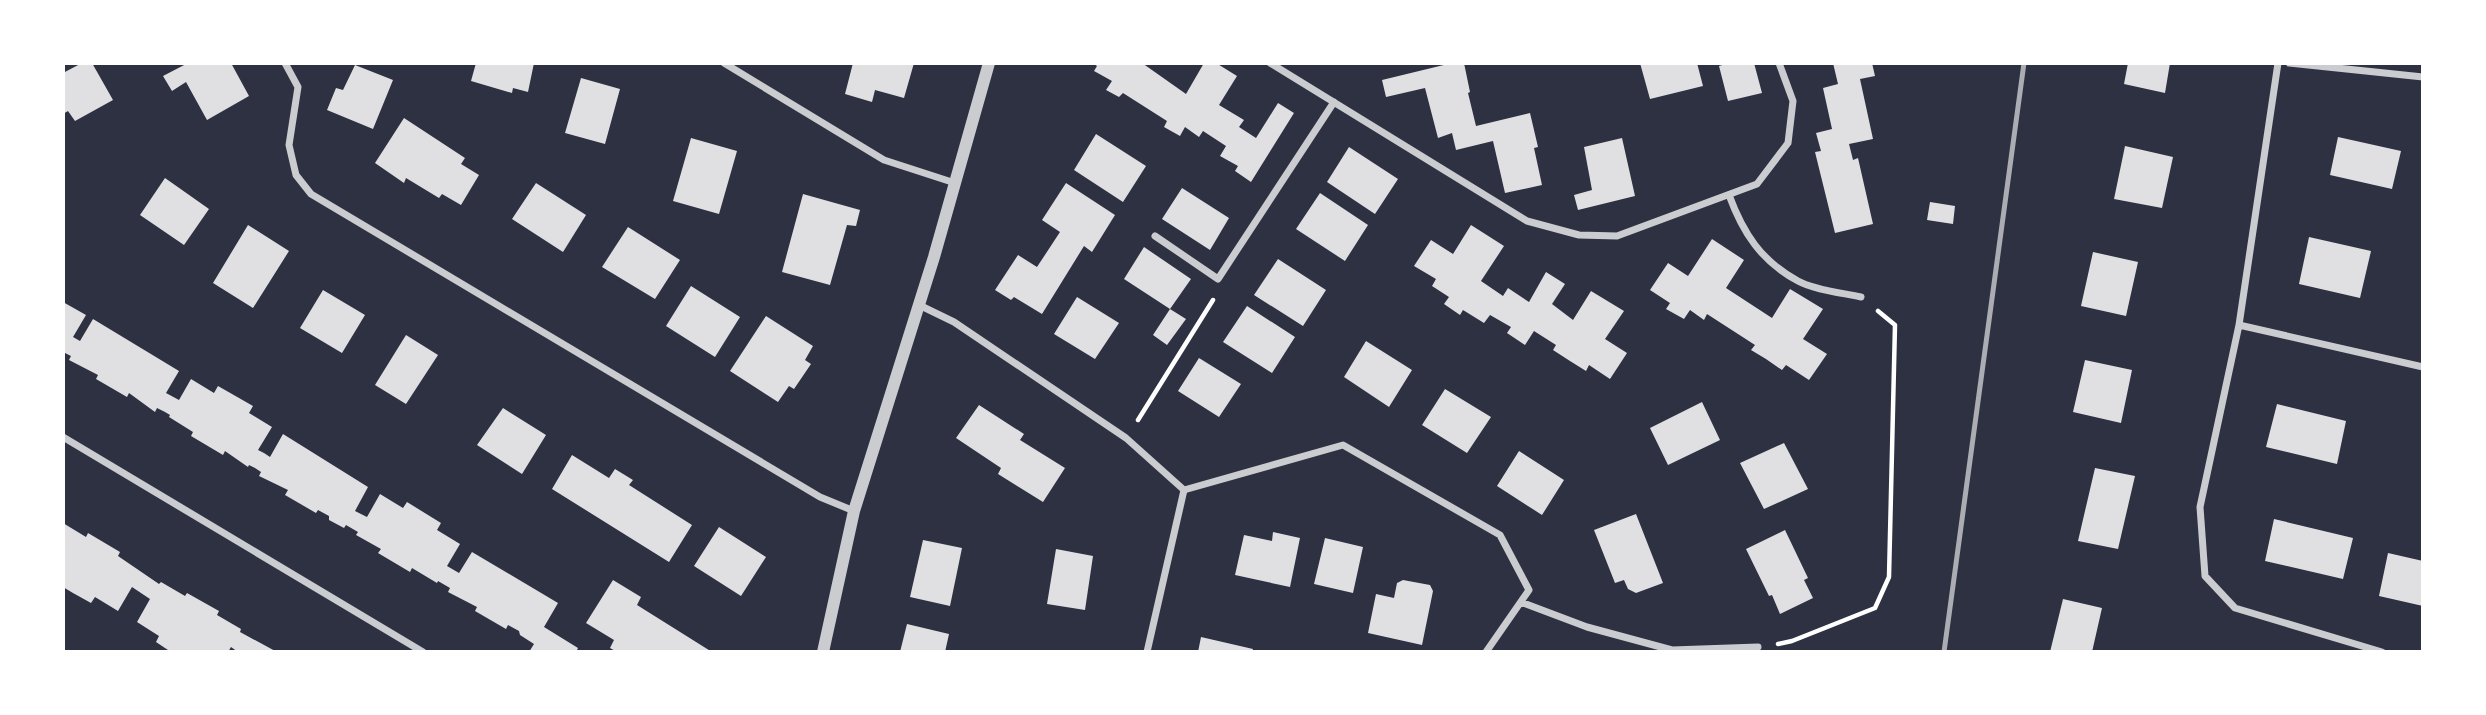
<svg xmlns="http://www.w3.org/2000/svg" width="2486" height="715" viewBox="0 0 2486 715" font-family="Ubuntu,sans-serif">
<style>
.building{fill:#e0e0e3}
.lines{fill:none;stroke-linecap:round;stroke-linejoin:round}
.path{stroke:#fff;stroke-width:4.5}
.minor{stroke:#caccd0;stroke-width:7}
.tertiary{stroke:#caccd0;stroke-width:12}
.rail{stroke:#abadb3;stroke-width:5}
</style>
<rect width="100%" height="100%" fill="#2d3142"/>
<path class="building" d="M82 63H92L113 100 75 121 68 111 63 114V73Z
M188 63H231L249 96 207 120 186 82 172 91 163 76Z
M476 63H534L528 92 513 88 512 93 471 81Z
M853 63H914L904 98 875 90 872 102 845 94Z
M1093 63H1142L1186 94 1204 63H1216L1237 76 1219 105 1244 120 1239 127 1256 138 1278 103 1294 113 1251 182 1235 171 1238 166 1220 156 1226 146 1203 131 1199 137 1185 127 1180 136 1164 127 1167 121 1123 93 1119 97 1106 90 1112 81 1094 71 1097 66Z
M1452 63H1464L1470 92 1468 93 1476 126 1530 113 1538 147 1534 148 1542 185 1505 193 1493 141 1456 150 1452 133 1438 138 1425 88 1386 97 1382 80Z
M1640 63H1697L1703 86 1650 99Z
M1729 63H1754L1762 93 1728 101 1719 66Z
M1833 63H1872L1875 76 1860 79 1873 139 1849 144 1853 160 1858 158 1873 224 1835 233 1815 152 1821 151 1816 133 1832 129 1823 88 1838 84Z
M2128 63H2170L2165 93 2124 84Z
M355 65 393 80 373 129 327 110 336 88 343 90Z
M581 78 620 89 605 144 565 133Z
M404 118 465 158 461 164 479 175 461 205 442 194 439 198 406 178 404 183 375 163Z
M1096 134 1146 166 1123 202 1074 170Z
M2338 137 2401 151 2392 189 2330 175Z
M691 138 737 151 719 214 673 201Z
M1622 138 1635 196 1578 210 1574 195 1592 190 1584 147Z
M2125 146 2173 157 2162 208 2114 199Z
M1349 147 1398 179 1375 214 1327 182Z
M165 178 209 209 184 245 140 215Z
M536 183 586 215 563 252 512 219Z
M1066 183 1115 215 1092 252 1084 246 1042 314 1014 297 1011 300 995 290 1018 255 1037 267 1060 232 1042 220Z
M1182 188 1229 218 1210 250 1162 219Z
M1320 193 1368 225 1345 261 1296 229Z
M803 194 860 210 856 226 847 225 830 285 782 272Z
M1930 202 1955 206 1953 224 1927 220Z
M248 225 289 251 253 308 213 283Z
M1471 225 1504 246 1481 281 1503 296 1508 288 1529 302 1546 272 1565 284 1552 304 1573 320 1591 291 1624 311 1605 339 1627 353 1610 379 1589 365 1586 371 1570 361 1553 350 1556 345 1534 331 1525 345 1507 333 1511 327 1490 315 1484 323 1463 310 1460 315 1444 304 1449 297 1432 286 1436 279 1414 266 1431 240 1453 254Z
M628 227 680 260 655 299 602 267Z
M2309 237 2371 251 2360 298 2299 284Z
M1712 239 1744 260 1726 288 1772 318 1790 289 1823 309 1803 339 1827 354 1809 380 1786 365 1782 370 1766 359 1751 350 1755 345 1707 314 1704 320 1690 310 1684 319 1666 309 1670 303 1650 290 1668 263 1688 276Z
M1144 247 1191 279 1170 309 1124 279Z
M2093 252 2138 262 2126 316 2081 306Z
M1278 259 1326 290 1303 326 1254 295Z
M691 286 740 317 715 357 666 326Z
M323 290 365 315 342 353 300 328Z
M1077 297 1119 323 1095 359 1054 334Z
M63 302 86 315 73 337 80 341 93 319 179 371 166 393 179 400 191 379 214 393 218 386 253 406 249 413 272 427 258 450 264 453 270 457 283 434 368 487 355 511 367 517 380 494 403 508 407 502 441 523 437 530 460 544 447 566 459 573 472 552 558 603 544 627 578 648 576 652H529L534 644 520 635 519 631 508 625 506 629 475 611 477 607 448 592 450 588 438 581 437 583 412 568 410 572 378 553 381 549 356 535 358 532 346 525 344 528 329 520V516L318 510 316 513 285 495 288 490 259 476 261 472 255 468 249 465 248 467 225 451 223 455 191 436 193 432 169 417 170 415 165 412 157 408 155 412 129 393 127 397 96 379 98 375 69 360 71 356 63 352Z
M1247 306 1295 337 1272 373 1223 342Z
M1170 309 1186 319 1167 345 1153 335Z
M766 316 813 346 805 360 811 364 794 389 789 386 778 402 730 371Z
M406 335 438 355 406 404 375 385Z
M1366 341 1412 370 1389 407 1344 377Z
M1199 358 1241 384 1219 417 1178 391Z
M2085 360 2132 370 2121 423 2073 412Z
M1445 389 1491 417 1467 453 1422 425Z
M1702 402 1720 440 1668 465 1650 428Z
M2277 404 2346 421 2337 464 2266 447Z
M979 405 1024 434 1020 440 1065 468 1043 502 998 474 1001 468 956 438Z
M503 408 546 435 522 474 477 445Z
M1784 443 1808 489 1764 509 1740 463Z
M1519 451 1564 480 1542 515 1497 486Z
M572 455 609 478 615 469 633 480 629 485 692 525 669 562 552 489Z
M2095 468 2135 476 2118 549 2078 541Z
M1636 514 1663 583 1636 593 1628 589 1624 580 1615 583 1594 530Z
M2274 519 2353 538 2343 579 2265 561Z
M63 523 86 537 88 533 120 552 118 556 159 584 161 582 185 596 187 593 219 611 217 615 241 629 240 632 277 652H238L231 647 228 652H171L156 642 159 636 137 622 150 599 132 587 118 611 95 597 91 603 73 593 63 587Z
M719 527 766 557 741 596 694 566Z
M1785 530 1808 578 1804 580 1813 598 1780 614 1772 595 1769 596 1746 549Z
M1273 532 1300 538 1290 587 1235 575 1244 535 1272 541Z
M1325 538 1363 547 1353 593 1314 584Z
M923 540 962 548 950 606 910 597Z
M1056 549 1093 556 1085 610 1047 604Z
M2388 553 2423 561V606L2379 596Z
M613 580 641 597 637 605 712 652H617L610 648 614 640 586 623Z
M1403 580 1430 585 1433 591 1422 645 1368 633 1376 594 1394 598 1397 583Z
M2063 599 2102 608 2092 652H2050Z
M907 624 949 634 945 652H900Z
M1201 637 1253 649 1252 652H1198Z"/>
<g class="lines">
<path class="path" d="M1138 420 1213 300
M1778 644 1792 641 1875 608 1889 577 1895 325 1878 311"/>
<path class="minor" d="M285 63 298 87 289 145 296 175 311 194 820 497 854 511
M724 63 884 160 955 183
M1270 63 1527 221 1579 235 1617 236 1757 184 1788 143 1793 101 1779 63
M2278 63 2239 325 2200 507 2205 576 2235 608 2382 652
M2289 63 2423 77
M1729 195C1743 233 1761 261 1798 281 1814 290 1843 293 1861 297
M1155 236 1218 279 1334 102
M919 305 954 322 1126 438 1184 490 1147 652
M2239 325 2423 367
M63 437 423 652
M1184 490 1343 445 1500 535 1529 590 1486 652
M1521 602 1587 627 1672 650 1758 647"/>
<path class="tertiary" d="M823 652 854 511 934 257 989 63"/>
<path class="rail" d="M1944 652 2024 63"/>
</g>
<rect width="2486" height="715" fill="none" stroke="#ffffff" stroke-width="130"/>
</svg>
